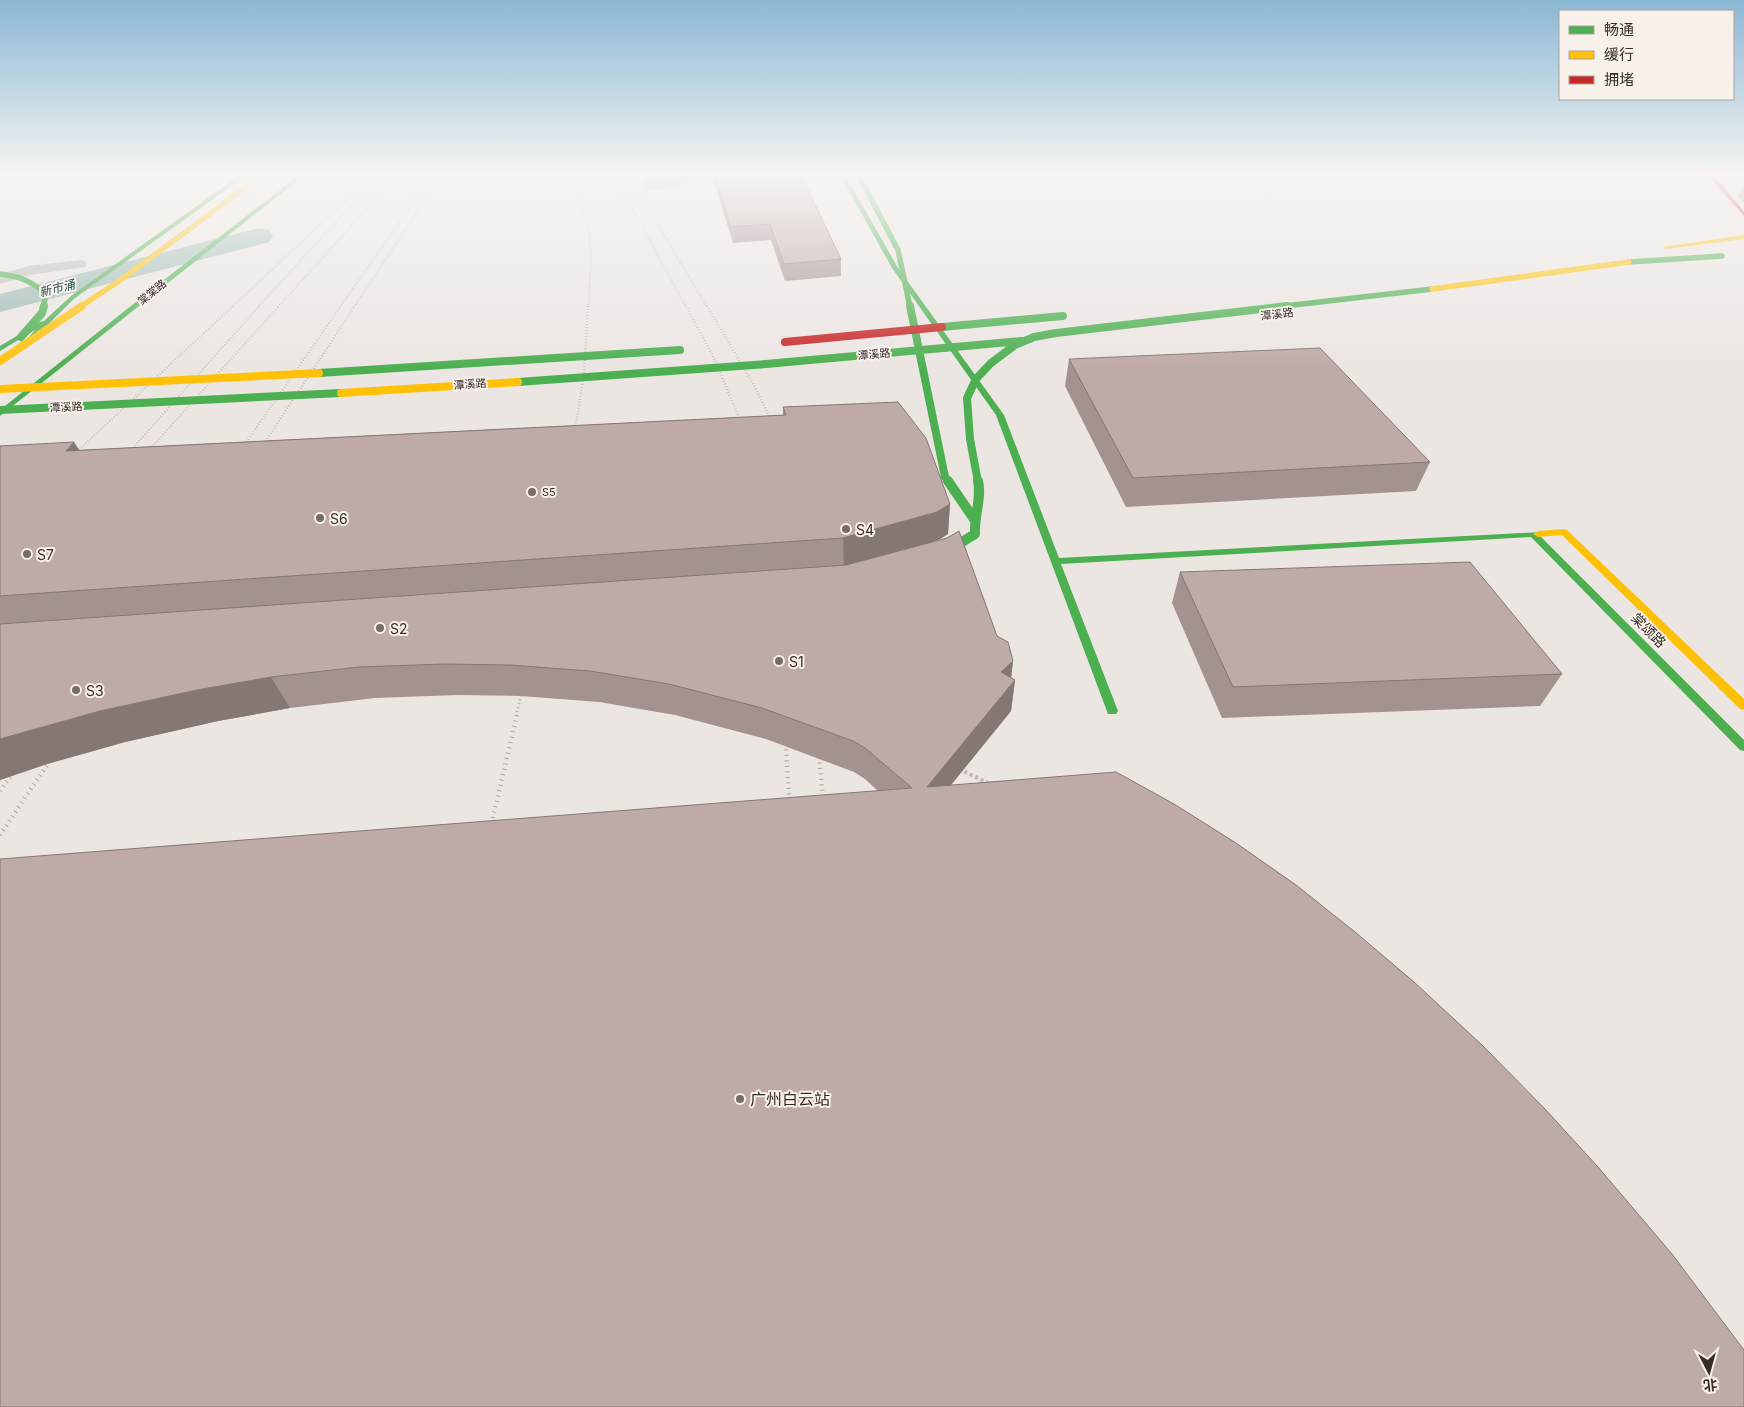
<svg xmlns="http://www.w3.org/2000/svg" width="1744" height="1407" viewBox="0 0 1744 1407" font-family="Inter,'Noto Sans SC',sans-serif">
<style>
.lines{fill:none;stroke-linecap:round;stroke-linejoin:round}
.river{fill:#a1bcb7;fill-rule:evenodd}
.street{fill:#c5bfbc;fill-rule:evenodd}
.fast{fill:#4caf50;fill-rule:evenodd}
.slow{fill:#ffc107;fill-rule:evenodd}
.jam{fill:#c62828;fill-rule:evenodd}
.rail-far3{stroke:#ada8a6;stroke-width:2;stroke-dasharray:0.5 2;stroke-linecap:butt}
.rail-far2{stroke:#ada8a6;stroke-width:2.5;stroke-dasharray:0.5 2.5;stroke-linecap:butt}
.rail-far1{stroke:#ada8a6;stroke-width:3;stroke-dasharray:1 3;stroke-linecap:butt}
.rail{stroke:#ada8a6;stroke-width:4.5;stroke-dasharray:1 4.5;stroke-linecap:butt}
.path-bridge{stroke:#beb7b4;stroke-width:4;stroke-dasharray:3 3;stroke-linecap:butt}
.fast-bridge-far2{stroke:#4caf50;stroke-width:5.5}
.fast-bridge-far1{stroke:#4caf50;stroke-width:8}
.fast-bridge{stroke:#4caf50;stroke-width:10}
.slow-bridge-far1{stroke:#ffc107;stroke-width:5.5}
.slow-bridge{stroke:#ffc107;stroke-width:8}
.jam-bridge{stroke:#c62828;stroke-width:8}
.wall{fill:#a3928f}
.shaded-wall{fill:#857774}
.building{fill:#beaaa6;stroke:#857774}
.poi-dot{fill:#766d6b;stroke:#f8f0eb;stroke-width:2}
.labels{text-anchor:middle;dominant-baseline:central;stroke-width:4;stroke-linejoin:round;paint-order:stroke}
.far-street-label{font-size:11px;fill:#362c2a;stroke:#f8f0eb}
.far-poi-label{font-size:11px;fill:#362c2a;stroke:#f8f0eb;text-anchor:start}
.far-water-label{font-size:12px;font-style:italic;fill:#24524e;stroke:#f8f0eb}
.poi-label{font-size:14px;fill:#362c2a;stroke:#f8f0eb;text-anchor:start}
.street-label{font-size:14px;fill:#362c2a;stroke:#f8f0eb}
.near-poi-label{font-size:16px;fill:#362c2a;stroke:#f8f0eb;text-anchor:start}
</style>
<rect width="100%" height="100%" fill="#ece6e3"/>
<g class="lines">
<path class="river" d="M661 173H694C686 185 660 193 646 189L643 184 646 179Z
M259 228 269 230 273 236 269 242 0 312V294Z"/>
<path class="street" d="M80 260 85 261 87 264 85 267 30 275 0 284V274L29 266Z"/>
<path class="fast" d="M247 173H253L237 182 75 298 34 338 29 337 35 330 0 351V346L40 322 44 321 71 296 233 180Z
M302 173H307L0 416V410L156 286Z
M839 173H844L898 268 1004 415 1059 558 1541 532 1543 534 1540 536 1744 740V751L1740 750 1531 537 1061 564 1118 711 1116 714H1108L996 415 892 268Z
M1740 173H1744V177Z"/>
<path class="slow" d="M1744 235V239L1666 249 1663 247Z
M1564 529 1567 530 1744 699V710L1740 709 1562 535 1538 537 1533 534 1538 531Z"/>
<path class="jam" d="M1706 173H1711L1744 211V216Z"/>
<path class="rail-far3" d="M568 173C580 199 590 227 591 256 591 273 589 290 588 307
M613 173 686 307
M627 173 707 307
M232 307 357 190
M258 307 381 173
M278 307 399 173
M340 307 434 173
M354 307 443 173"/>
<path class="rail-far2" d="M686 306 715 360 744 430
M707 306 755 387 775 428
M574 438 584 373 588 306
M259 451 355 306
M238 454 341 306
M125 457 259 306
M143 457 279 306
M68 460 233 306"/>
<path class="rail-far1" d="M517 712 524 683"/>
<path class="rail" d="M785 733 790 810
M818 746 824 808
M0 791 19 765
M489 834 518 711
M0 835 56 752"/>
<path class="path-bridge" d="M959 769 990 784"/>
<path class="fast-bridge-far2" d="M862 173 860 178 898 250 910 307
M1629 262 1722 256
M0 274C18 276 33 281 46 295L43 307
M1276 307 1432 289"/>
<path class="fast-bridge-far1" d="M910 306 945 477 949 482
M942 327 1063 316
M21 337 42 313 44 306
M319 373 680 350
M518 382 766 364 1021 341
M0 410 341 393
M978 482 970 439 967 398 976 379 991 363 1015 345 1034 337 1056 333 1287 306"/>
<path class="fast-bridge" d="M948 481 974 519
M931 558 941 555 975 534C974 515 982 498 978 481"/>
<path class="slow-bridge-far1" d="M1432 289 1629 262
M80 307 122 279 247 186"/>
<path class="slow-bridge" d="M0 361 82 306
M0 389 319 373
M341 393 518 382"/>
<path class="jam-bridge" d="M785 342 942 327"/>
</g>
<path class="wall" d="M713 173 744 174 841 259V276L785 281 771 240 733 243 714 183Z
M1744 186V203L1738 196Z
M1069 359 1430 462 1416 491 1126 507 1065 386Z
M783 407 950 504 948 534 937 541 1013 661 1011 678 1015 680 1011 711 951 785 878 791 865 779 854 772 766 739 675 715 599 702 521 696 457 695 375 698 290 708 218 721 125 742 47 764 0 780V446L79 450 783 415Z
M1180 572 1562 674 1540 706 1222 718 1172 603Z"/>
<path class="shaded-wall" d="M74 442 93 471 66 451Z
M950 504 948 534 935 542 844 568 843 538Z
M1013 661 1010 687 1015 680 1011 711 925 817 927 787 1001 672Z
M271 677 290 708 218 721 125 742 47 764 0 780V739L100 711 197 690Z"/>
<path class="building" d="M714 173H744V174L766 173H800L841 259 784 264 770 224 731 227Z
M1320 348 1430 462 1133 478 1069 359Z
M898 402 926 438 950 504 937 512 843 538 0 596V446L74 442 66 451 786 415 783 407Z
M959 531 997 636 1008 642 1013 661 1001 672 1015 680 927 787 1116 772 1174 804 1236 843 1296 885 1355 932 1414 982 1483 1046 1545 1109 1598 1167 1672 1254 1744 1350V1407H0V859L912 788 865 748 853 741 762 708 669 684 590 671 510 665 444 664 359 667 271 677 197 690 100 711 0 739V624L846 565 947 538Z
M1470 562 1562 674 1233 687 1180 572Z"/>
<linearGradient id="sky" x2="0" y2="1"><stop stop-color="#8bb7d4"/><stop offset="0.47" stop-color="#f6f4f2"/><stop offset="1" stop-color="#f6f4f2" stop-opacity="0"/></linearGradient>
<rect width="1744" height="370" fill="url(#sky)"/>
<g class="poi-dot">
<circle cx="532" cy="492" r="5"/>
<circle cx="320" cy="518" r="5"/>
<circle cx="846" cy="529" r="5"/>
<circle cx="27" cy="554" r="5"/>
<circle cx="380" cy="628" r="5"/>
<circle cx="779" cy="661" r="5"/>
<circle cx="76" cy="690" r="5"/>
<circle cx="740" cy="1099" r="5"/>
</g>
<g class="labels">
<g class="far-street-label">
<text transform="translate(152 292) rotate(-39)">棠棠路</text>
<text transform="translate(1277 314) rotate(-7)">潭溪路</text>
<text transform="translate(874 354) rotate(-5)">潭溪路</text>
<text transform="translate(470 384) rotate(-4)">潭溪路</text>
<text transform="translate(66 407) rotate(-3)">潭溪路</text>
</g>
<g class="far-poi-label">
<text x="542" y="492">S5</text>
</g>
<g class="far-water-label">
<text transform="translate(57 288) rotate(-14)">新市涌</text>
</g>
<g class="poi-label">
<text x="330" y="518">S6</text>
<text x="856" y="529">S4</text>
<text x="37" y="554">S7</text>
<text x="390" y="628">S2</text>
<text x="789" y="661">S1</text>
<text x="86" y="690">S3</text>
</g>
<g class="street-label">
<text transform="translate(1649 630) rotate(45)">棠颂路</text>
</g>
<g class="near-poi-label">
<text x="750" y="1099">广州白云站</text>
</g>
</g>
<rect x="1559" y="10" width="175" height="90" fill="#f8f0eb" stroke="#aaa29e"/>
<rect x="1569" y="26" width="25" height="8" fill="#4caf50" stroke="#aaa29e"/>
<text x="1604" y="35" font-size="15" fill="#362c2a">畅通</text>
<rect x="1569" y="51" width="25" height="8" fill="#ffc107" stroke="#aaa29e"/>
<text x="1604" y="60" font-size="15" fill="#362c2a">缓行</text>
<rect x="1569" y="76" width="25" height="8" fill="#c62828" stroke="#aaa29e"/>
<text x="1604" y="85" font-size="15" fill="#362c2a">拥堵</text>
<g transform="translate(1709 1372) rotate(174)" stroke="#f8f0eb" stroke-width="4" paint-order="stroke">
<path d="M0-4L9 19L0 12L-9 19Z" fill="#362c2a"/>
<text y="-8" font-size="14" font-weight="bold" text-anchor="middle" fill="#362c2a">北</text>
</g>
</svg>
